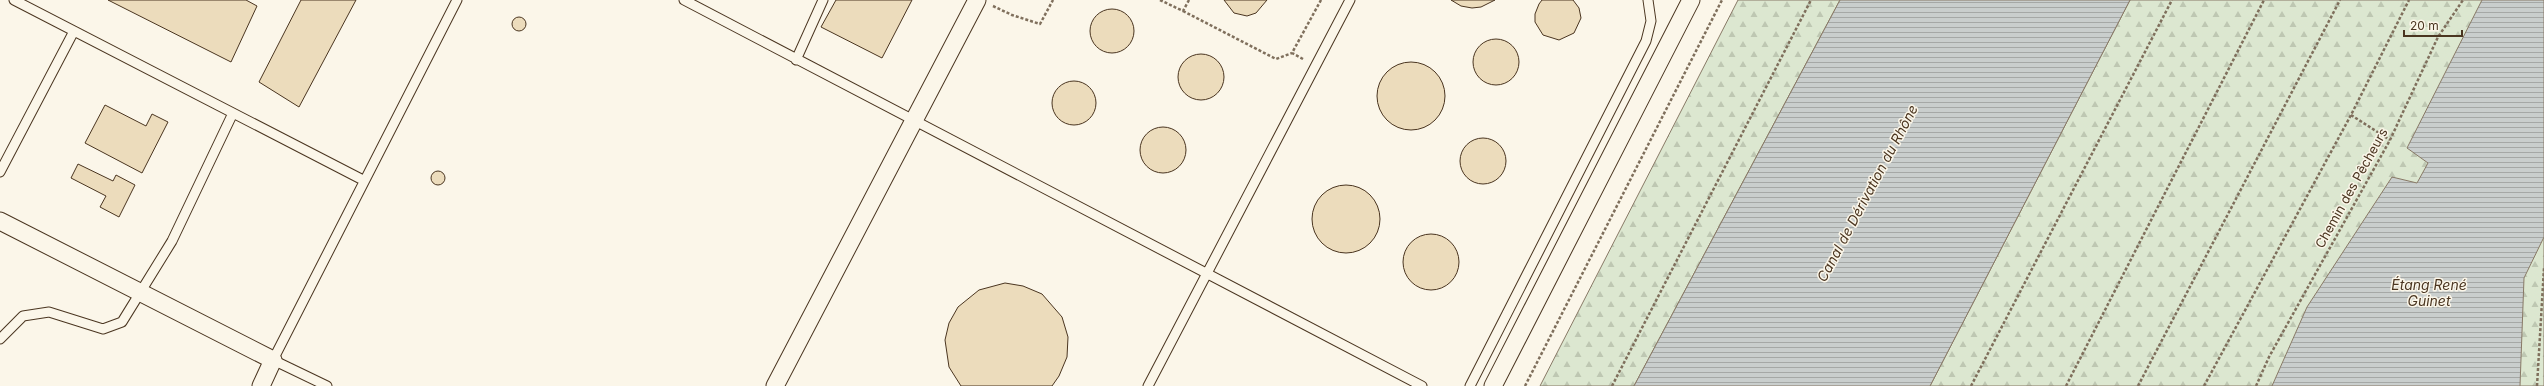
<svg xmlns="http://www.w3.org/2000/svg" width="2544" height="386" viewBox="0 0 2544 386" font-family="Inter,sans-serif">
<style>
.forest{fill:url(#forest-firs);stroke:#887966}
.water{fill:url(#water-rules);stroke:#887966}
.building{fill:#ecdcbc;stroke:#4a3520}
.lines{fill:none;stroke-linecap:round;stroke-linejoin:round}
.lane-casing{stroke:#4a3520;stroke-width:11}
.street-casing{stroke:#4a3520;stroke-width:19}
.path{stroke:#7f6f5c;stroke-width:2.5;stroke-dasharray:3 2;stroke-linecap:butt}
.lane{stroke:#fbf6e9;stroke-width:9}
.street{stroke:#fbf6e9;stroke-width:17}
.labels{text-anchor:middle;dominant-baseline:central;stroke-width:3;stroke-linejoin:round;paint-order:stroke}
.street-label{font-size:13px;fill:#4a3520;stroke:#fbf6e9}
.water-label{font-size:14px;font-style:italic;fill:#4a3520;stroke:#fbf6e9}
</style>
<defs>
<pattern id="forest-firs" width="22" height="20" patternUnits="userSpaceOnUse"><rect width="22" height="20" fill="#dce7d0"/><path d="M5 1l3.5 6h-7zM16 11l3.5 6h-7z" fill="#bec7b2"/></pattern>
<pattern id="water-rules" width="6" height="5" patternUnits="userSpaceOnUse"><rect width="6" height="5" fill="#c9cecd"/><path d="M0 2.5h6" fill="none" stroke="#a5a8a6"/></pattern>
</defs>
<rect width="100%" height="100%" fill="#fbf6e9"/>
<path class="forest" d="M1738 0H1840L1634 386H1540Z
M2130 0H2544V386H1930Z"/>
<path class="water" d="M1840 0H2130L1930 386H1634Z
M2482 0H2544V237L2524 278 2520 386H2272L2307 307 2392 177 2417 183 2428 163 2407 148Z"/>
<path class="building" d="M108 0H246L257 6 231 62Z
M301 0H356L299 107 259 82Z
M836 0H912L882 58 821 27Z
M1224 0H1267L1256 13 1247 16 1234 13Z
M1451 0H1495L1481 7 1472 8 1461 6Z
M1573 0 1579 8 1581 18 1574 33 1559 40 1543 35 1535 22V14L1539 4 1542 0Z
M1090 31a22 22 0 1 1 44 0a22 22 0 1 1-44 0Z
M512 24a7 7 0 1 1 14 0a7 7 0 1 1-14 0Z
M1473 62a23 23 0 1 1 46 0a23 23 0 1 1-46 0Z
M1178 77a23 23 0 1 1 46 0a23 23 0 1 1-46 0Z
M1377 96a34 34 0 1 1 68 0a34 34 0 1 1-68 0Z
M1052 103a22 22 0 1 1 44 0a22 22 0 1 1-44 0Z
M105 105 146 126 152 114 168 122 142 173 85 143Z
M1140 150a23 23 0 1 1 46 0a23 23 0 1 1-46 0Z
M1460 161a23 23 0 1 1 46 0a23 23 0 1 1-46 0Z
M78 164 113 181 116 175 135 185 119 217 100 207 106 196 71 178Z
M431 178a7 7 0 1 1 14 0a7 7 0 1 1-14 0Z
M1312 219a34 34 0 1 1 68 0a34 34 0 1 1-68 0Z
M1403 262a28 28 0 1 1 56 0a28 28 0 1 1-56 0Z
M1005 283 1023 286 1042 294 1062 317 1068 337 1067 357 1059 376 1052 386H961L949 367 945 340 949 323 958 307 979 290Z"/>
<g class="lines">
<defs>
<path id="lane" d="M14 0 363 180
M684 0 1422 386
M796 60 823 0
M0 172 74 31
M0 339 23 316 49 312 103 329 122 322 172 241 233 113
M327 386 273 360 457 0
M1148 386 1350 0
M1470 386 1646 41 1651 21 1648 0"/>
<path id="street" d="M0 221 273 360 261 386
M775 386 977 0
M1493 386 1691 0"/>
</defs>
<use href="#lane" class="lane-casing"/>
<use href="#street" class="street-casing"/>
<path class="path" d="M1160 0 1183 11 1189 0
M993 6 1012 15 1040 24 1053 0
M1183 11 1276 59 1292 53
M1303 59 1292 53 1321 0
M2351 115 2390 140
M1525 386 1722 0
M1612 386 1811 0
M1971 386 2172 0
M2066 386 2264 0
M2138 386 2340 0
M2204 386 2351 115 2409 0
M2256 386 2269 357 2390 140 2438 37 2463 0
M2537 386 2544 268"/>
<use href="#lane" class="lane"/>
<use href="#street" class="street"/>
</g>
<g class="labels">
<g class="street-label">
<text transform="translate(2351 188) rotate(-61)">Chemin des Pêcheurs</text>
</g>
<g class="water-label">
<text transform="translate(1867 193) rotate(-62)">Canal de Dérivation du Rhône</text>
<text x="2429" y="284">Étang René<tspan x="2429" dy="16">Guinet</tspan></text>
</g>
</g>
<path d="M2404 30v6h58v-6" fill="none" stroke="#4a3520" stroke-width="2"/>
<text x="2410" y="30" font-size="12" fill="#4a3520" stroke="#fbf6e9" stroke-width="3" paint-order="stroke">20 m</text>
</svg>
